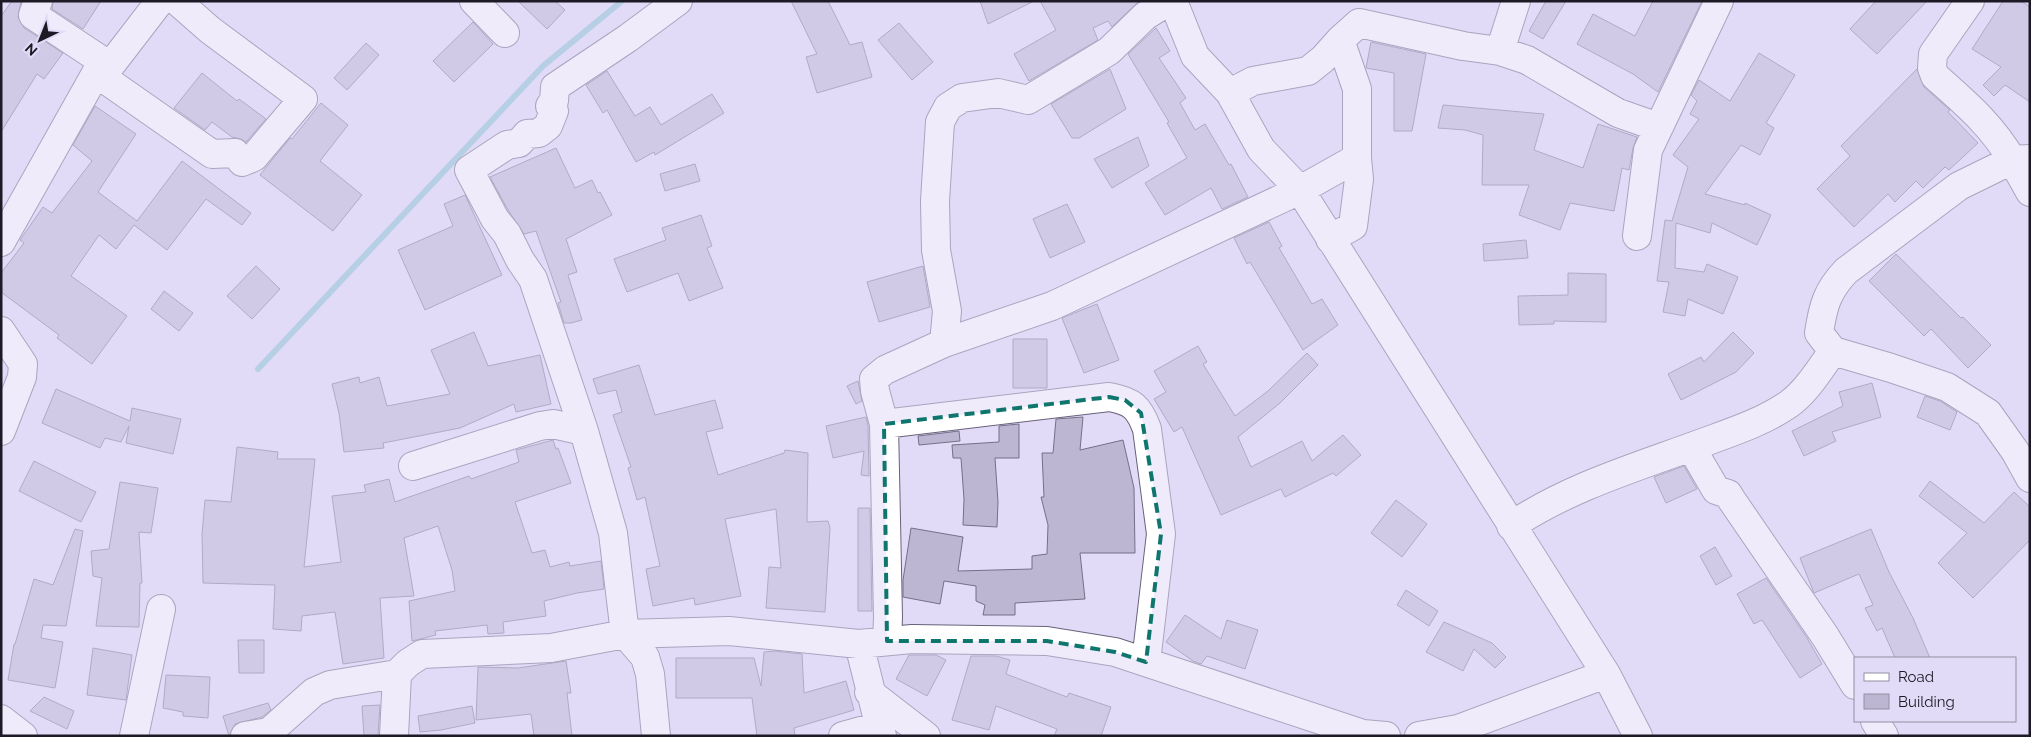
<svg xmlns="http://www.w3.org/2000/svg" width="2031" height="737" viewBox="0 0 2031 737" font-family="Raleway,sans-serif">
<style>
.lines{fill:none;stroke-linecap:round;stroke-linejoin:round}
.stream{stroke:#82c1cc;stroke-width:6}
.building{fill:#bdb6d2;stroke:#766f88}
.minor-casing{stroke:#68627a;stroke-width:30}
.minor{stroke:#fff;stroke-width:28}
.marked{fill:none;stroke:#0f766e;stroke-width:4;stroke-dasharray:10 6;stroke-linejoin:round}
</style>
<rect width="100%" height="100%" fill="#e2dbf7"/>
<g class="lines">
<path class="stream" d="M258 369 543 66 622 1"/>
</g>
<path class="building" d="M12 1H21L18 17 24 28 63 53 44 79 37 74 1 132V16Z
M53 1H101L83 29 52 9Z
M518 1H555L565 10 547 29Z
M791 1H828L850 45 862 42 872 77 817 93 806 57 817 54Z
M980 1H1034L988 24Z
M1040 1H1139L1112 27 1108 21 1093 28 1098 40 1029 81 1014 54 1056 30Z
M1546 1H1566L1543 39 1529 31Z
M1653 1H1702L1658 92 1633 74 1577 44 1593 14 1635 36Z
M1876 1H1927L1877 54 1850 29Z
M2003 1H2021L2030 7V102L2005 85 1994 96 1983 85 2001 67 1972 49Z
M473 22 493 44 454 82 433 61Z
M899 23 933 62 912 80 878 40Z
M1156 28 1170 51 1159 58 1186 98 1180 103 1195 130 1205 124 1229 165 1231 164 1248 197 1222 209 1211 188 1165 215 1145 183 1187 158 1167 123 1169 122 1128 54Z
M1371 42 1426 54 1412 131H1394V73L1366 68Z
M366 43 379 55 347 90 334 78Z
M1759 53 1795 75 1766 123 1774 128 1760 155 1741 145 1705 194 1745 205V203L1771 215 1757 245 1712 223 1710 233 1676 223 1675 268 1704 272 1707 264 1738 277 1723 314 1688 299 1685 316 1663 312 1669 282 1657 281 1665 220 1672 221 1688 167 1673 155 1699 119 1690 114 1697 101 1691 95 1699 80 1730 101Z
M1110 69 1126 109 1079 138H1072L1051 104Z
M1917 69 1924 87 1950 110 1948 112 1978 143 1949 170 1945 167 1923 188 1916 181 1895 202 1888 194 1854 227 1817 189 1850 156 1841 146Z
M607 71 635 116 650 107 661 125 712 94 724 113 655 155 654 152 636 162 607 110 603 113 586 85Z
M202 73 237 101 239 99 266 119 246 142 241 139 232 137 212 122 205 130 174 108Z
M321 103 348 125 320 161 362 195 333 231 260 175 290 138 292 139Z
M1443 105 1544 114 1534 150 1583 168 1598 124 1637 137 1633 148 1629 170 1622 168 1614 211 1570 203 1560 230 1519 215 1529 185H1482L1483 135 1465 130 1438 128Z
M95 106 136 134 98 192 137 221 182 161 251 213 242 225 206 199 167 250 134 225 116 249 99 235 71 276 127 316 92 364 57 338 59 335 1 292V273L24 243 20 240 43 207 52 213 92 161 73 145Z
M1138 137 1149 166 1112 188 1094 159Z
M556 148 575 188 592 180 598 193 600 192 612 215 566 239 577 272 568 275 582 320 571 323H564L558 303 561 302 536 231 524 234 508 210 490 177Z
M695 164 700 181 665 191 660 174Z
M465 195 502 275 425 310 398 250 453 226 444 204Z
M1067 204 1085 242 1050 258 1033 219Z
M701 215 712 246 707 248 723 288 689 301 678 273 627 292 614 259 666 240 662 228Z
M1269 222 1282 246 1279 248 1312 304 1322 299 1338 325 1303 350 1250 262 1247 264 1234 238Z
M1526 240 1528 258 1484 261 1483 244Z
M1896 254 1961 318 1963 317 1991 345 1968 368 1931 329 1924 336 1869 281Z
M256 266 280 289 252 319 227 296Z
M923 266 930 307 879 322 867 282Z
M1568 273 1606 274V322L1554 321V324L1519 325 1518 296 1568 295Z
M164 291 193 313 179 331 151 309Z
M1097 304 1119 360 1084 373 1062 318Z
M474 332 488 366 540 355 551 404 516 412 514 404 460 428 383 443 384 448 344 452 339 413 332 384 359 377 360 383 379 377 387 406 450 394 431 350Z
M1733 332 1754 353 1736 372 1681 400 1668 374 1701 357 1704 362Z
M1013 339H1047V388H1013Z
M1198 346 1207 362 1203 364 1235 416 1268 391 1307 353 1318 365 1280 403 1238 437 1251 467 1302 441 1312 461 1343 435 1361 455 1336 476 1333 473 1285 497 1281 489 1221 515 1182 427 1174 432 1154 399 1166 392 1154 371Z
M639 365 655 415 715 400 723 428 706 432 718 475 784 453 785 450 808 453 807 522 828 521 830 528 825 612 766 608 769 567 781 568 776 509 725 519 741 596 695 605 694 598 653 606 646 569 660 566 645 497 637 500 628 468 631 467 613 415 622 412 616 390 598 394 593 379Z
M858 381 862 401 856 404 847 386Z
M1872 383 1881 417 1832 432 1836 441 1804 456 1792 431 1843 406 1839 392Z
M56 389 130 421 132 408 181 419 173 454 126 443 129 426 121 442 105 438 100 448 42 423Z
M1925 396 1940 401 1957 412 1950 430 1917 417Z
M866 417 868 426 869 476 861 475 864 451 833 458 826 426Z
M1083 417 1080 450 1123 440 1134 488 1135 553H1080L1085 599 1015 603V615H983L985 605 976 601V586L944 581 940 604 903 597V580L911 528 963 537 958 571 1032 569V556L1047 554 1048 525 1041 497H1044L1042 453H1053L1056 419Z
M1019 424V458H995L998 502 997 527 963 525 964 499 961 458H953L952 445 999 442V426Z
M959 431 960 441 919 445 918 436Z
M553 440 556 449 558 448 571 483 515 502 532 553 545 550 550 567 569 562 570 566 601 561 604 589 577 593 544 601 546 616 503 622 504 633 488 634 487 625 435 631 436 635 412 641 409 601 455 591 452 570 438 526 404 538 414 596 380 598 384 658 343 664 335 612 302 616 301 631 273 629 275 585 203 583 202 534 205 500 231 502 237 447 278 452 277 459H315L304 567 341 562 332 496 366 492 364 485 389 479 395 502 469 476 471 479 519 462 516 450Z
M34 461 96 492 81 522 19 491Z
M1684 466 1697 489 1666 503 1654 477Z
M1930 481 1984 523 2014 492 2030 507V540L1973 598 1938 563 1967 533 1919 496Z
M120 482 158 488 151 533 139 532 142 583H140L139 627 96 626 102 578 93 576 91 551 109 549Z
M1396 500 1427 524 1402 557 1371 533Z
M858 508H870L872 611H858Z
M75 529 83 531 66 626 43 625 41 638 63 642 55 688 8 680 14 644H15L34 579 53 585Z
M1871 529 1889 572 1913 618 1930 658H1895L1882 628 1877 631 1865 608 1873 605 1859 574 1814 593 1800 558Z
M1715 547 1732 576 1716 585 1700 556Z
M1766 578 1807 638 1822 664 1800 678 1762 620 1754 624 1737 594Z
M1406 590 1438 611 1429 626 1397 605Z
M1185 615 1221 639 1227 620 1258 630 1245 669 1207 656 1201 664 1193 661 1166 642Z
M1444 622 1492 643 1506 657 1495 668 1474 649 1463 671 1426 652Z
M238 640H264V673H239Z
M93 648 132 655 126 700 87 695Z
M774 651 802 654 804 693 846 681 854 710 794 728 795 736H757L752 698H676V658H754L761 686 764 652Z
M909 655H936L946 660 927 696 896 679Z
M971 656H996L1010 660 1006 674 1067 697 1069 693 1111 707 1101 736H1054L1057 729 996 706 989 730 952 720Z
M566 661 571 693H567L572 736H534L531 714 476 720 478 667 518 668Z
M166 675 210 677 208 718 183 716V712L163 708Z
M44 697 74 711 67 729 30 711Z
M268 703 271 710 262 717 235 724 229 736 223 716Z
M380 705 378 736H364L362 706Z
M472 706 475 723 441 730 420 732 418 716Z"/>
<g class="lines">
<defs>
<path id="minor" d="M38 1 33 15 110 66
M474 1 505 33
M1173 1 1195 56 1230 93 1261 149 1300 190 1606 674 1638 736
M1970 1 1933 54 1932 68 1935 76C1965 103 1991 124 2012 160L1959 186 1846 271C1827 291 1823 306 1819 333L1833 351 1891 368 1947 387 1988 413 2015 451 2030 478
M1500 51 1516 1
M96 73 110 66 160 1
M1230 93 1253 81 1308 71 1323 59 1340 40 1359 23 1463 46 1500 51 1527 60 1618 113 1658 127
M2030 159 2012 160 2030 192
M1637 236 1648 150 1719 1
M1330 239 1353 226 1359 179 1357 158V89L1340 40
M1 242 96 73 212 154 235 153 242 162 254 157 303 99 210 30 177 1
M1 331 23 364 22 377 1 431
M944 343 947 311 936 250 935 201 940 122 948 107 962 98 998 93 1028 100 1109 51 1145 16 1169 1
M884 424 1109 397C1132 401 1139 407 1147 429L1161 534 1146 662
M1691 447 1716 490 1728 494 1731 499 1825 636 1855 685
M413 466 540 426 553 424 584 431
M1511 526C1569 487 1637 467 1702 443 1732 432 1763 422 1789 404 1807 391 1820 369 1833 351
M887 641 888 617 884 424 875 391 874 379 885 370 944 343 1052 306 1300 190 1357 158
M859 644 882 736
M869 692 926 736
M1 719 23 736
M1875 721 1884 736
M134 736 161 609
M245 736 269 732 314 692 330 685 397 674 408 663 422 654 551 648 625 634 729 631 859 644 912 639 1047 641 1115 652 1363 734 1386 736
M394 736 397 674
M656 736 650 674 645 657 625 634 613 533 584 431 533 279 520 260 507 234 495 219 469 170 507 145 519 143 527 134 539 133 548 126 554 111 550 106 554 101 555 87 628 38 678 1
M843 736 879 726
M1419 736 1458 729 1606 674"/>
</defs>
<use href="#minor" class="minor-casing"/>
<use href="#minor" class="minor"/>
</g>
<path d="M0 0H2031V737H0ZM1109 397 1125 400 1141 413 1161 534 1146 662 1115 652 1047 641H887L884 424Z" fill="#e2dbf7" fill-opacity=".55" fill-rule="evenodd"/>
<path class="marked" d="M1109 397 1125 400 1141 413 1161 534 1146 662 1115 652 1047 641H887L884 424Z"/>
<rect width="2031" height="737" fill="none" stroke="#1c1a24" stroke-width="5"/>
<rect x="1854" y="657" width="162" height="65" fill="#e2dbf7" stroke="#938ea3"/>
<rect x="1864" y="673" width="25" height="8" fill="#ffffff" stroke="#938ea3"/>
<text x="1898" y="682" font-size="15" fill="#1c1a24">Road</text>
<rect x="1864" y="694" width="25" height="15" fill="#bdb6d2" stroke="#938ea3"/>
<text x="1898" y="707" font-size="15" fill="#1c1a24">Building</text>
<g transform="translate(40 40) rotate(223)" stroke="#e2dbf7" stroke-width="4" paint-order="stroke">
<path d="M0-4L9 19L0 12L-9 19Z" fill="#1c1a24"/>
<text y="-8" font-size="14" font-weight="bold" text-anchor="middle" fill="#1c1a24">N</text>
</g>
</svg>
